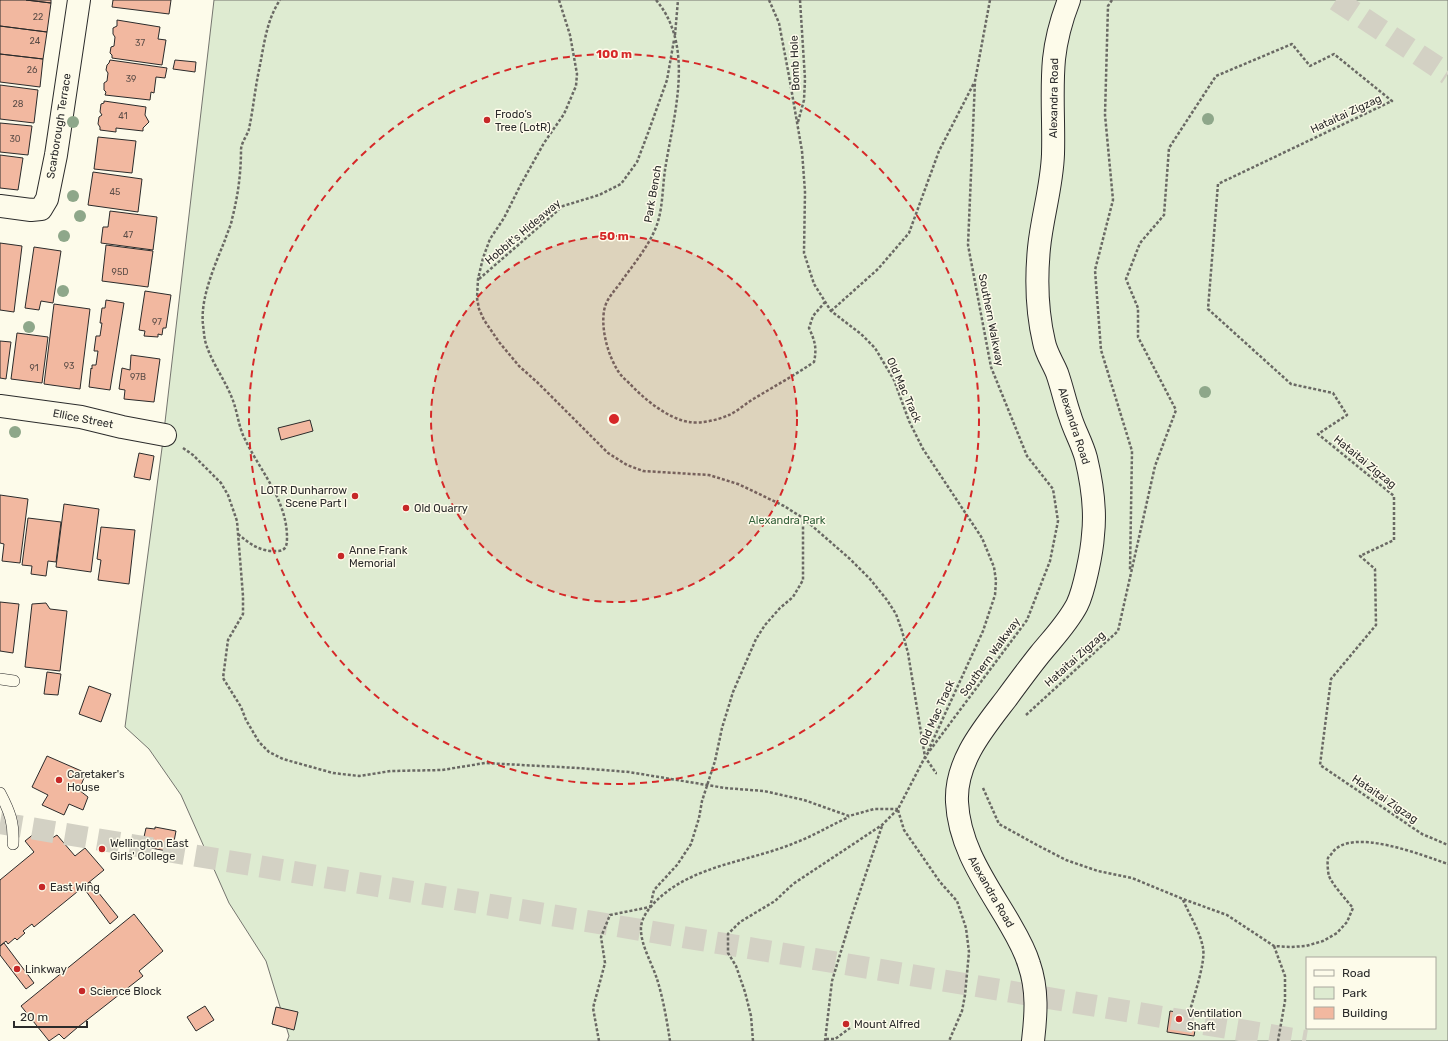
<svg xmlns="http://www.w3.org/2000/svg" width="1448" height="1041" viewBox="0 0 1448 1041" font-family="Rubik,sans-serif">
<style>
.green{fill:#deebd1;stroke:#74746e;fill-rule:evenodd}
.building{fill:#f2b8a0;stroke:#2b2b2b}
.lines{fill:none;stroke-linecap:round;stroke-linejoin:round}
.tertiary-tunnel{stroke:#d3d1c4;stroke-width:22;stroke-dasharray:22 11;stroke-linecap:butt}
.trunk-tunnel{stroke:#d3d1c4;stroke-width:22;stroke-dasharray:22 11;stroke-linecap:butt}
.service-casing{stroke:#2b2b2b;stroke-width:12}
.minor-casing{stroke:#2b2b2b;stroke-width:24}
.path{stroke:#6a6964;stroke-width:2.5;stroke-dasharray:3 2;stroke-linecap:butt}
.service{stroke:#fdfbea;stroke-width:11}
.minor{stroke:#fdfbea;stroke-width:22}
.tree{fill:#8ea78a}
.ring{fill:none;stroke:#d62828;stroke-width:2;stroke-dasharray:7 5}
.poi-dot{fill:#c62828;stroke:#fdfbea;stroke-width:1.5}
.labels{text-anchor:middle;dominant-baseline:central;stroke-width:3;stroke-linejoin:round;paint-order:stroke}
.number-label{font-size:9px;fill:#5d4e48}
.street-label{font-size:11px;fill:#2b2b2b;stroke:#fdfbea}
.poi-label{font-size:11px;fill:#2b2b2b;stroke:#fdfbea;text-anchor:start}
.park-label{font-size:11px;fill:#34623c;stroke:#fdfbea}
.centre{fill:#d62828;stroke:#fdfbea;stroke-width:2}
.ring-label{font-size:12px;text-anchor:middle;font-weight:bold;fill:#d62828;stroke:#fdfbea;stroke-width:3;stroke-linejoin:round;paint-order:stroke}
</style>
<rect width="100%" height="100%" fill="#fdfbea"/>
<path class="green" d="M214 0H1448V1041H287L289 1036 266 961 229 903 181 795 149 749 125 727 162 448ZM1307 958H1435V1028H1307Z"/>
<path class="building" d="M0 0H26L51 3 47 32 0 26Z
M26 0H51V3Z
M113 0H171L169 14 112 7Z
M117 20 160 27 158 39 166 40 162 65 112 58V55L110 53 111 47 114 46 115 37 113 34V28L117 26Z
M0 26 47 32 43 59 0 54Z
M0 54 43 59 40 87 0 82Z
M110 60 167 68 165 78 156 77 154 93 151 92 150 100 105 95 106 92 104 90V83L107 81 108 73 106 70 107 65 109 63Z
M175 60 196 62 195 72 173 69Z
M0 85 38 90 34 123 0 119Z
M104 101 146 107 145 115 149 122 143 128V131L116 128V132L100 130V127L98 124 99 117 102 115 100 112 101 104 104 103Z
M0 123 32 126 28 155 0 152Z
M98 137 136 141 132 173 94 169Z
M0 155 23 158 18 190 0 188Z
M93 172 142 179 138 212 88 205Z
M110 211 157 217 153 250 101 243 103 227H108Z
M0 243 22 246 14 312 0 310Z
M106 245 153 251 148 287 102 281Z
M34 247 61 251 53 303 41 301 39 310 25 308Z
M145 291 171 295 166 328H163L162 335 158 334V337L144 336 145 331 139 330Z
M106 300 124 303 110 390 89 387 91 368 92 369V365H96L98 351H94L96 336H100L102 323H100L102 308H105Z
M54 304 90 309 80 389 44 384Z
M17 333 48 337 42 383 11 379Z
M0 341 11 342 6 379 0 378Z
M131 355 160 359 154 402 124 399 125 390 119 389 122 368 130 370Z
M310 420 313 431 281 440 278 428Z
M139 453 154 456 150 480 134 477Z
M0 495 28 499 20 563 2 561 4 544 0 543Z
M64 504 99 509 91 572 56 567Z
M28 518 61 522 56 562 48 561 46 576 31 574 32 566 22 565Z
M101 527 135 530 129 584 98 580 101 560 97 559Z
M0 602 19 604 13 653 0 651Z
M46 603 50 609 67 611 60 671 25 667 32 604Z
M47 672 61 674 58 695 44 694Z
M89 686 111 694 101 722 79 714Z
M47 756 86 773 79 790 88 797 83 810 69 804 64 815 42 805 48 795 32 787Z
M155 827 176 831 172 852 151 848 153 839 144 837 146 828 155 829Z
M40 829 49 840 57 835 75 856 85 848 104 870 34 927 32 924 23 931 25 933 17 940 15 938 8 944 6 941 0 946V880L34 852 25 841Z
M90 882 118 917 110 924 83 887Z
M134 914 163 951 139 971 143 976 78 1027 64 1039 59 1034 49 1041 21 1006Z
M4 943 34 983 26 989 0 955V946Z
M205 1006 214 1020 196 1031 187 1017Z
M276 1007 298 1012 294 1030 272 1024Z
M1170 1011 1189 1014 1187 1024 1196 1025 1194 1036 1167 1032Z"/>
<g class="lines">
<path class="tertiary-tunnel" d="M1336 0 1448 74"/>
<path class="trunk-tunnel" d="M0 823 1306 1041"/>
<defs>
<path id="service" d="M0 679 14 681
M0 793C10 812 14 823 13 844"/>
<path id="minor" d="M0 206 31 210 41 209 47 199 56 155 79 0
M0 406 81 417 122 427 165 435
M1033 1041C1036 1015 1038 990 1029 964 1024 947 1015 933 1007 919 985 882 959 846 957 802 955 762 983 729 1006 699 1017 684 1028 669 1040 654 1053 638 1067 624 1077 605 1084 591 1092 552 1093 535 1096 509 1092 483 1086 458 1082 443 1074 430 1070 416 1065 402 1062 387 1057 373 1053 363 1046 353 1044 342 1037 312 1036 279 1039 248 1042 217 1052 186 1053 154 1054 123 1051 91 1054 59 1056 40 1062 18 1069 0"/>
</defs>
<use href="#service" class="service-casing"/>
<use href="#minor" class="minor-casing"/>
<path class="path" d="M559 0 570 35 577 74 576 86 564 114 544 143 520 186 504 218 490 239 483 258 478 279 477 298 479 309 484 320 499 342 519 366 538 383 608 453 627 465 643 471 709 475 738 484 755 492 784 506 803 518 850 559 870 579 887 600 896 614 902 631 908 653 925 757 936 773H937
M656 0C696 47 673 117 665 170 662 191 663 213 654 232 646 249 634 264 623 279 616 290 606 298 604 311 601 330 608 355 618 371 621 376 625 379 629 383 643 398 668 419 689 422 700 424 718 420 729 415 738 411 746 403 755 398 775 386 795 375 814 362 817 348 815 341 809 328L813 316 825 302
M769 0 779 23 789 76 802 151 805 192 804 253 814 284 831 311 861 334 875 348 894 380 909 421 923 449 982 538 994 567 996 581 995 595 983 631 928 751
M1112 0 1108 6 1105 115 1113 200 1095 270 1101 350 1132 451 1130 570
M675 35 678 0
M798 122 804 100 805 79 800 0
M479 279 563 206 599 195 621 184 637 162 648 133 667 80 674 40
M831 311 878 269 909 233 939 151 974 83
M183 448 193 455 221 483 228 495 237 521 243 596V614L228 640 223 678 241 707 246 720 259 742 269 752 283 759 333 773 359 776 391 771 442 770 485 763 578 768 629 772 725 788 764 791 804 800 849 816 874 809H898
M238 534C250 544 260 552 277 551 287 551 287 544 287 536 286 497 258 469 243 435 238 423 237 410 232 398 225 380 212 363 206 344 204 338 204 331 203 325 200 298 215 265 225 240 227 233 231 226 232 219 238 196 241 173 241 150 241 143 247 136 249 129 253 110 255 89 259 70 264 46 266 21 280 0
M1026 715 1118 631 1155 466 1176 410 1138 337V308L1126 279 1140 243 1164 215 1169 148 1216 76 1292 44 1310 66 1334 54 1392 101 1218 184 1208 309 1291 384 1333 393 1347 415 1318 434 1394 496V540L1360 556 1375 569 1376 625 1331 679 1320 765 1422 834 1448 845
M983 788 999 824 1037 845 1066 860 1098 871 1132 878 1183 899 1227 915 1274 946 1290 947 1306 946 1323 941 1337 933 1347 922 1353 908C1347 901 1332 884 1329 876 1328 873 1327 862 1328 858 1329 856 1331 855 1332 853 1351 826 1424 856 1448 864
M898 810 904 830 940 882 957 901 966 928 969 952 965 995 962 1011 949 1041
M1183 900C1190 916 1200 931 1203 948 1206 962 1193 999 1189 1014
M1274 946 1285 976V1001L1278 1041
M826 1039H835L850 1028
M599 1041 593 1008 605 963 601 937 610 915 650 907 654 890 677 865 691 844 699 818 702 801 715 761 722 728 733 692 756 639 765 625 780 608 793 597 803 580V519
M670 1041C667 1021 663 998 657 979 652 963 640 944 641 927 642 917 649 908 656 901 694 864 750 862 797 842 815 835 831 825 849 817
M753 1041 751 1016 745 992 736 966 728 953V934L740 922 775 901 793 884 882 825 898 809 925 757 1027 620 1050 561 1058 521 1053 489 1027 456 991 367 968 245 975 81 990 0
M825 1041 832 981 852 915 882 826"/>
<use href="#service" class="service"/>
<use href="#minor" class="minor"/>
</g>
<g class="tree">
<circle cx="1208" cy="119" r="6"/>
<circle cx="73" cy="122" r="6"/>
<circle cx="73" cy="196" r="6"/>
<circle cx="80" cy="216" r="6"/>
<circle cx="64" cy="236" r="6"/>
<circle cx="63" cy="291" r="6"/>
<circle cx="29" cy="327" r="6"/>
<circle cx="1205" cy="392" r="6"/>
<circle cx="15" cy="432" r="6"/>
</g>
<circle cx="614" cy="419" r="183" fill="#d62828" fill-opacity=".12"/>
<g class="ring">
<circle cx="614" cy="419" r="183"/>
<circle cx="614" cy="419" r="365"/>
</g>
<g class="poi-dot">
<circle cx="487" cy="120" r="4"/>
<circle cx="355" cy="496" r="4"/>
<circle cx="406" cy="508" r="4"/>
<circle cx="341" cy="556" r="4"/>
<circle cx="59" cy="780" r="4"/>
<circle cx="102" cy="849" r="4"/>
<circle cx="42" cy="887" r="4"/>
<circle cx="17" cy="969" r="4"/>
<circle cx="82" cy="991" r="4"/>
<circle cx="1179" cy="1019" r="4"/>
<circle cx="846" cy="1024" r="4"/>
</g>
<g class="labels">
<g class="number-label">
<text x="38" y="17">22</text>
<text x="35" y="41">24</text>
<text x="140" y="43">37</text>
<text x="32" y="70">26</text>
<text x="131" y="79">39</text>
<text x="18" y="104">28</text>
<text x="123" y="116">41</text>
<text x="15" y="139">30</text>
<text x="115" y="192">45</text>
<text x="128" y="235">47</text>
<text x="120" y="272">95D</text>
<text x="157" y="322">97</text>
<text x="69" y="366">93</text>
<text x="34" y="368">91</text>
<text x="138" y="377">97B</text>
</g>
<g class="street-label">
<text transform="translate(795 63) rotate(-92)">Bomb Hole</text>
<text transform="translate(1054 98) rotate(-89)">Alexandra Road</text>
<text transform="translate(1346 114) rotate(-25)">Hataitai Zigzag</text>
<text transform="translate(59 126) rotate(-81)">Scarborough Terrace</text>
<text transform="translate(653 194) rotate(-80)">Park Bench</text>
<text transform="translate(523 232) rotate(-40)">Hobbit's Hideaway</text>
<text transform="translate(991 320) rotate(79)">Southern Walkway</text>
<text transform="translate(904 390) rotate(66)">Old Mac Track</text>
<text transform="translate(83 419) rotate(11)">Ellice Street</text>
<text transform="translate(1074 426) rotate(72)">Alexandra Road</text>
<text transform="translate(1365 462) rotate(39)">Hataitai Zigzag</text>
<text transform="translate(990 657) rotate(-54)">Southern Walkway</text>
<text transform="translate(1075 659) rotate(-42)">Hataitai Zigzag</text>
<text transform="translate(937 713) rotate(-66)">Old Mac Track</text>
<text transform="translate(1385 799) rotate(34)">Hataitai Zigzag</text>
<text transform="translate(991 892) rotate(60)">Alexandra Road</text>
</g>
<g class="poi-label">
<text x="495" y="114">Frodo’s<tspan x="495" dy="13">Tree (LotR)</tspan></text>
<text x="347" y="490" text-anchor="end">LOTR Dunharrow<tspan x="347" dy="13">Scene Part I</tspan></text>
<text x="414" y="508">Old Quarry</text>
<text x="349" y="550">Anne Frank<tspan x="349" dy="13">Memorial</tspan></text>
<text x="67" y="774">Caretaker's<tspan x="67" dy="13">House</tspan></text>
<text x="110" y="843">Wellington East<tspan x="110" dy="13">Girls' College</tspan></text>
<text x="50" y="887">East Wing</text>
<text x="25" y="969">Linkway</text>
<text x="90" y="991">Science Block</text>
<text x="1187" y="1013">Ventilation<tspan x="1187" dy="13">Shaft</tspan></text>
<text x="854" y="1024">Mount Alfred</text>
</g>
<g class="park-label">
<text x="787" y="520">Alexandra Park</text>
</g>
</g>
<circle cx="614" cy="419" r="6" class="centre"/>
<g class="ring-label">
<text x="614" y="58">100 m</text>
<text x="614" y="240">50 m</text>
</g>
<rect x="1306" y="957" width="130" height="72" fill="#fdfbea" stroke="#a9a89e"/>
<rect x="1314" y="970" width="20" height="6" fill="#fdfbea" stroke="#a9a89e"/>
<text x="1342" y="977" font-size="12" fill="#2b2b2b">Road</text>
<rect x="1314" y="987" width="20" height="12" fill="#deebd1" stroke="#a9a89e"/>
<text x="1342" y="997" font-size="12" fill="#2b2b2b">Park</text>
<rect x="1314" y="1007" width="20" height="12" fill="#f2b8a0" stroke="#a9a89e"/>
<text x="1342" y="1017" font-size="12" fill="#2b2b2b">Building</text>
<path d="M14 1021v6h73v-6" fill="none" stroke="#2b2b2b" stroke-width="2"/>
<text x="20" y="1021" font-size="12" fill="#2b2b2b" stroke="#fdfbea" stroke-width="3" paint-order="stroke">20 m</text>
</svg>
